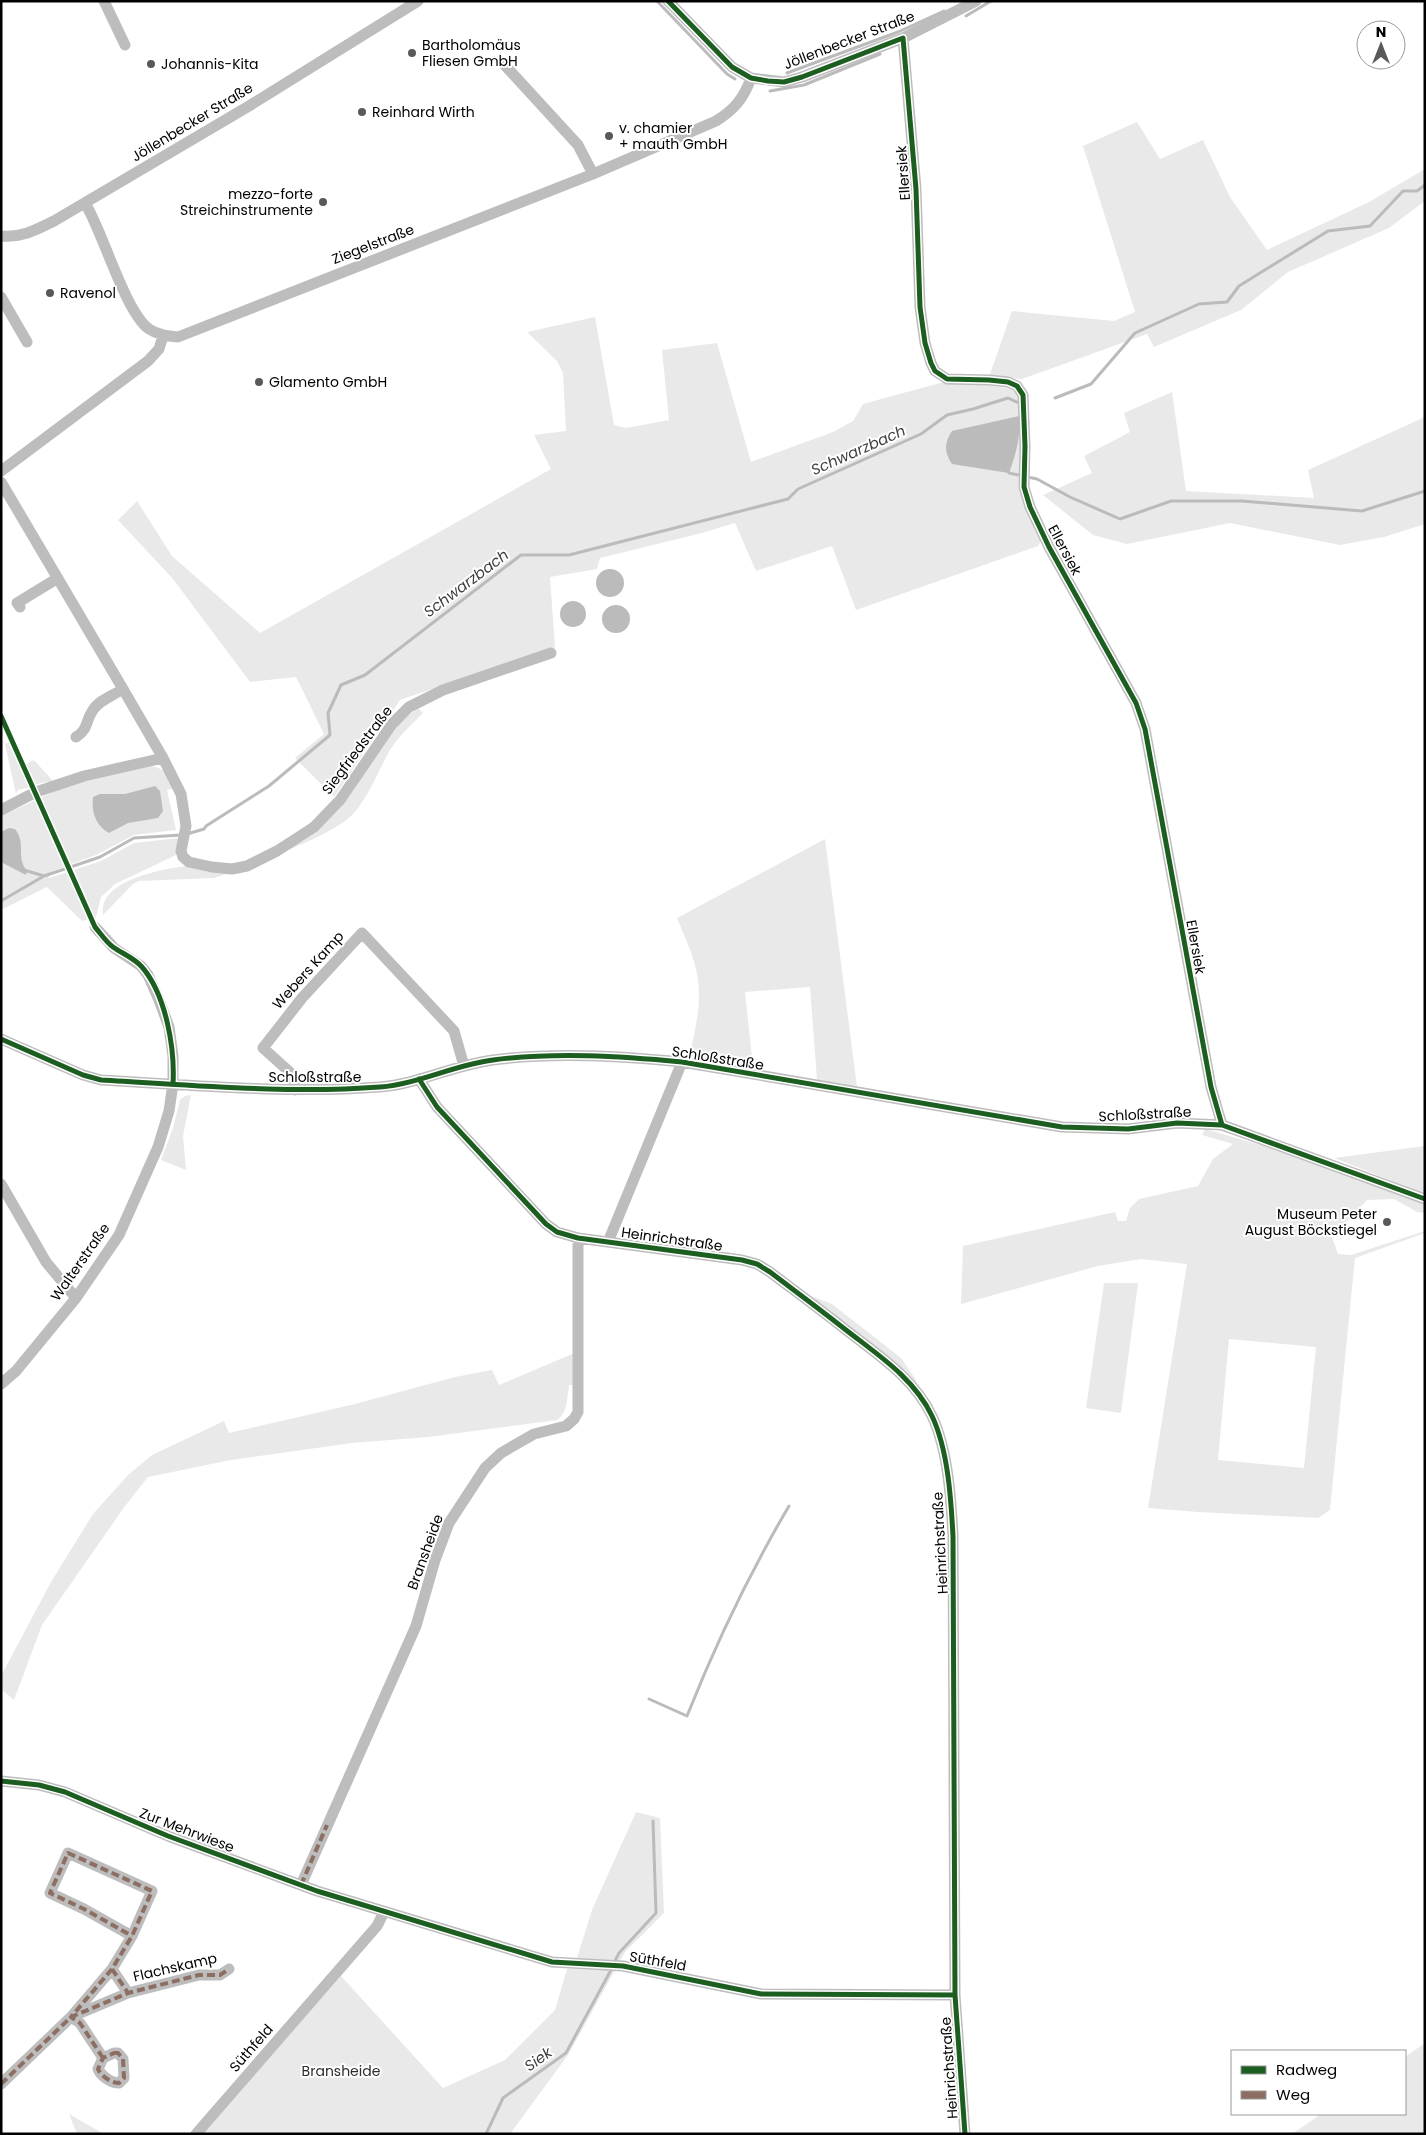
<svg xmlns="http://www.w3.org/2000/svg" width="1426" height="2135" viewBox="0 0 1426 2135" font-family="Poppins,sans-serif">
<style>
.green{fill:#e9e9e9;fill-rule:evenodd}
.water{fill:#bbb}
.lines{fill:none;stroke-linecap:round;stroke-linejoin:round}
.stream{stroke:#bbb;stroke-width:3}
.minor{stroke:#bdbdbd;stroke-width:11}
.quiet{stroke:#8d6e63;stroke-width:4;stroke-dasharray:8 4;stroke-linecap:butt}
.cycleway-casing{stroke:#fff;stroke-width:8}
.cycleway{stroke:#1b5e20;stroke-width:5}
.poi-dot{fill:#595959;stroke:#fff;stroke-width:2}
.labels{text-anchor:middle;dominant-baseline:central;stroke-width:4;stroke-linejoin:round;paint-order:stroke}
.street-label{font-size:14px;fill:#000;stroke:#fff}
.poi-label{font-size:14px;fill:#000;stroke:#fff;text-anchor:start}
.park-label{font-size:14px;fill:#2e2e2e;stroke:#fff}
.water-label{font-size:15px;font-style:italic;fill:#3f3f3f;stroke:#fff}
</style>
<rect width="100%" height="100%" fill="#fff"/>
<path class="green" d="M1137 122 1160 159 1203 140 1230 197 1267 250 1369 202 1425 169V201L1389 228 1288 272 1241 310 1154 347 1147 334 1022 379 989 377 1012 311 1114 321 1135 312 1083 146Z
M595 317 614 425 626 428 669 420 662 350 717 343 751 462 833 432 853 421 863 404 940 383 979 384 1011 389 1021 398 1024 435 1018 486 1041 541 1038 546 856 610 832 546 756 571 735 523 702 533 600 558 597 569 550 577 555 647 400 700 334 797 295 758 324 734 296 677 250 682 173 579 118 520 137 501 172 556 260 633 551 469 534 435 566 431 563 373 557 361 527 332Z
M1172 392 1186 491 1314 498 1308 470 1425 417V524L1384 537 1340 545 1230 523 1127 544 1093 535 1043 495 1092 473 1084 456 1130 432 1124 413Z
M418 708 423 713C411 725 399 736 390 750 379 769 366 803 350 817 334 831 302 844 282 853L316 831 396 726Z
M10 742 21 767 34 760 54 782C41 780 31 788 18 790L16 794 5 744Z
M144 765 156 767 167 772 175 788 167 790 176 830 134 835 96 855 50 872 49 878 101 861 134 843 178 838 176 855 115 884 101 897 96 917 82 921 47 887 1 910V816L68 785Z
M825 839 857 1087 817 1080 810 987 745 992 753 1067 689 1057C696 1028 703 999 696 969 692 952 684 935 677 918Z
M187 866 232 872 214 878 139 881 133 884 103 915C98 880 162 869 187 866Z
M191 1095 183 1136 186 1170 161 1160 173 1128 180 1100 185 1096Z
M1205 1129 1292 1154 1425 1203V1213L1417 1212 1394 1199 1367 1200 1332 1237 1338 1254 1351 1255 1425 1231V1233L1355 1258 1330 1510 1318 1518 1198 1512 1148 1508 1187 1264 1141 1259 1098 1266 961 1304 963 1246 1115 1212 1118 1221H1126L1130 1208 1139 1199 1198 1186 1213 1159 1233 1144 1202 1135ZM1229 1339 1316 1347 1304 1468 1218 1460Z
M1425 1146V1194L1334 1158Z
M1104 1283H1138L1121 1413 1086 1408Z
M811 1296 832 1304 901 1358 918 1383Z
M577 1352 575 1385H569C567 1398 568 1412 557 1420L428 1437 352 1443 231 1460 148 1477 125 1506 42 1625 14 1700 1 1689V1676L51 1582 93 1514 128 1475 152 1455 224 1421 229 1433 355 1404 455 1377 492 1370 499 1385Z
M636 1812 660 1818 664 1913 625 1952 620 1961H576L592 1910Z
M567 1969 615 1970 568 2055 510 2134H201L341 1976 443 2088 505 2060 555 2010Z
M1425 2043V2134H1292L1321 2114H1405V2057Z
M69 2114 104 2134H77Z"/>
<path class="water" d="M1019 416C1021 436 1016 454 1009 473L952 464C944 452 944 443 952 431Z
M596 583a14 14 0 1 1 28 0a14 14 0 1 1-28 0Z
M560 614a13 13 0 1 1 26 0a13 13 0 1 1-26 0Z
M602 619a14 14 0 1 1 28 0a14 14 0 1 1-28 0Z
M155 786 160 791 163 811 158 818 128 823 109 833C96 826 91 812 93 797L100 794H125Z
M9 828 15 829C27 844 15 856 27 871L26 875 1 862V832Z"/>
<g class="lines">
<path class="stream" d="M657 1 727 74 735 79
M966 16 991 1
M787 73 898 32 944 11
M770 91 804 85 880 54
M1055 398 1091 384 1135 333 1199 304 1227 302 1239 286 1328 231 1370 226 1403 191H1417L1425 185
M1008 471 1009 473 1037 479 1070 497 1120 519 1171 501H1242L1362 511 1425 491
M187 834 204 829 206 826 269 786 330 735 328 713 341 685 365 675 521 555H569L788 499 798 489 921 434 947 415 973 409 1008 398 1019 403
M24 870 44 876
M1 901 44 876 100 857 134 838 181 835
M649 1699 687 1716C716 1643 749 1574 789 1506
M615 1961 619 1953 656 1913 653 1821
M486 2134 503 2098 566 2053 611 1970"/>
<path class="minor" d="M104 1 125 45
M668 1 732 67 751 78 784 82 802 77 903 38 976 1
M903 38 916 189 920 307 925 343 931 363 935 371 947 379 989 380 1008 382 1017 386 1023 395 1025 446 1024 487 1030 507 1049 547 1136 703 1145 729 1211 1087 1222 1125
M501 61 578 145 593 174
M85 203C103 232 125 312 149 329 158 335 168 336 178 337L593 174 716 121C734 110 744 98 751 78
M1 236C21 238 36 230 54 221L249 106 418 1
M1 297 27 342
M1 471 148 361 159 349 163 336
M1 482 123 689 163 758 181 794 186 826 181 851 183 857 189 862 212 867 232 869 247 866 277 851 314 827 340 800 392 724 409 707 443 690 551 653
M20 607 17 603 58 578
M76 737C89 729 85 721 93 710 99 700 114 695 123 689
M39 791 84 776 163 758
M1 810 32 794
M1 1039 83 1075 101 1080C193 1085 287 1094 380 1087 418 1084 454 1065 493 1060 555 1052 620 1056 682 1062L1062 1127 1128 1129 1177 1123 1222 1125 1425 1199
M419 1079 437 1107 546 1224 557 1232 578 1238 742 1260 757 1264 770 1272C795 1291 821 1310 846 1330 878 1355 914 1378 932 1416 948 1450 951 1498 953 1536L955 1995 965 2134
M295 1090 293 1075 263 1048 302 998 362 933 454 1031 464 1066
M1 1184 46 1262 76 1298
M608 1242 682 1062
M1 1384 16 1371 76 1298 119 1235 158 1147 169 1111 173 1084V1056L169 1027 159 1000 148 975 141 966 114 948 95 927
M1 1781 39 1785 65 1792 168 1836 317 1891 552 1962 623 1966 761 1994 955 1995
M301 1885 416 1626 435 1560 449 1523 485 1468 501 1453 534 1434 566 1426 574 1419 578 1412V1238
M112 1969 128 1993
M114 2053H118L123 2059 124 2078 119 2083C111 2083 101 2076 98 2069L103 2058Z
M103 2058 80 2023 71 2017 112 1969 132 1936 152 1891 68 1853 50 1893 84 1909 132 1936
M1 2084 71 2017 128 1993 199 1975H220L229 1969
M196 2134 377 1926 384 1912"/>
<path class="quiet" d="M301 1885 327 1825
M112 1969 128 1993
M114 2053H118L123 2059 124 2078 119 2083C111 2083 101 2076 98 2069L103 2058Z
M103 2058 80 2023 71 2017 112 1969 132 1936 152 1891 68 1853 50 1893 84 1909 132 1936
M1 2084 71 2017 128 1993 199 1975H220L229 1969"/>
<defs>
<path id="cycleway" d="M668 1 732 67 751 78 768 81 784 82 802 77 903 38 916 189 920 307 925 343 931 363 935 371 947 379 989 380 1008 382 1017 386 1023 395 1025 446 1024 487 1030 507 1049 547 1136 703 1145 729 1211 1087 1222 1125
M1 716 95 927C101 934 106 942 113 947 123 954 134 958 142 967 166 995 175 1048 173 1084
M1 1039 83 1075 101 1080C193 1085 287 1094 380 1087 418 1084 454 1065 493 1060 555 1052 620 1056 682 1062L1062 1127 1128 1129 1177 1123 1222 1125 1425 1199
M419 1079 437 1107 546 1224 557 1232 578 1238 742 1260 757 1264 770 1272C795 1291 821 1310 846 1330 878 1355 914 1378 932 1416 948 1450 951 1498 953 1536L955 1995 965 2134
M1 1781 39 1785 65 1792 168 1836 317 1891 552 1962 623 1966 761 1994 955 1995"/>
</defs>
<use href="#cycleway" class="cycleway-casing"/>
<use href="#cycleway" class="cycleway"/>
</g>
<g class="poi-dot">
<circle cx="412" cy="53" r="5"/>
<circle cx="151" cy="64" r="5"/>
<circle cx="362" cy="112" r="5"/>
<circle cx="609" cy="136" r="5"/>
<circle cx="323" cy="202" r="5"/>
<circle cx="50" cy="293" r="5"/>
<circle cx="259" cy="382" r="5"/>
<circle cx="1387" cy="1222" r="5"/>
</g>
<g class="labels">
<g class="street-label">
<text transform="translate(849 40) rotate(-21)">Jöllenbecker Straße</text>
<text transform="translate(192 122) rotate(-31)">Jöllenbecker Straße</text>
<text transform="translate(903 173) rotate(-94)">Ellersiek</text>
<text transform="translate(373 244) rotate(-21)">Ziegelstraße</text>
<text transform="translate(1065 550) rotate(62)">Ellersiek</text>
<text transform="translate(357 750) rotate(-53)">Siegfriedstraße</text>
<text transform="translate(1196 947) rotate(80)">Ellersiek</text>
<text transform="translate(308 970) rotate(-48)">Webers Kamp</text>
<text transform="translate(718 1058) rotate(9)">Schloßstraße</text>
<text x="315" y="1077">Schloßstraße</text>
<text transform="translate(1145 1114) rotate(-3)">Schloßstraße</text>
<text transform="translate(672 1239) rotate(8)">Heinrichstraße</text>
<text transform="translate(80 1262) rotate(-55)">Walterstraße</text>
<text transform="translate(940 1543) rotate(-93)">Heinrichstraße</text>
<text transform="translate(425 1552) rotate(-70)">Bransheide</text>
<text transform="translate(187 1830) rotate(21)">Zur Mehrwiese</text>
<text transform="translate(658 1961) rotate(10)">Süthfeld</text>
<text transform="translate(175 1967) rotate(-13)">Flachskamp</text>
<text transform="translate(251 2048) rotate(-49)">Süthfeld</text>
<text transform="translate(949 2068) rotate(-94)">Heinrichstraße</text>
</g>
<g class="poi-label">
<text x="422" y="45">Bartholomäus<tspan x="422" dy="16">Fliesen GmbH</tspan></text>
<text x="161" y="64">Johannis-Kita</text>
<text x="372" y="112">Reinhard Wirth</text>
<text x="619" y="128">v. chamier<tspan x="619" dy="16">+ mauth GmbH</tspan></text>
<text x="313" y="194" text-anchor="end">mezzo-forte<tspan x="313" dy="16">Streichinstrumente</tspan></text>
<text x="60" y="293">Ravenol</text>
<text x="269" y="382">Glamento GmbH</text>
<text x="1377" y="1214" text-anchor="end">Museum Peter<tspan x="1377" dy="16">August Böckstiegel</tspan></text>
</g>
<g class="park-label">
<text x="341" y="2071">Bransheide</text>
</g>
<g class="water-label">
<text transform="translate(858 450) rotate(-24)">Schwarzbach</text>
<text transform="translate(466 583) rotate(-37)">Schwarzbach</text>
<text transform="translate(538 2059) rotate(-36)">Siek</text>
</g>
</g>
<rect width="1426" height="2135" fill="none" stroke="#000000" stroke-width="5"/>
<rect x="1231" y="2050" width="175" height="65" fill="#ffffff" stroke="#999999"/>
<rect x="1241" y="2066" width="25" height="8" fill="#1b5e20" stroke="#999999"/>
<text x="1276" y="2075" font-size="15" fill="#000000">Radweg</text>
<rect x="1241" y="2091" width="25" height="8" fill="#8d6e63" stroke="#999999"/>
<text x="1276" y="2100" font-size="15" fill="#000000">Weg</text>
<g transform="translate(1381 45)"><circle r="24" fill="#ffffff" stroke="#999999"/>
<path d="M0-4L9 19L0 12L-9 19Z" fill="#595959"/>
<text y="-8" font-size="14" font-weight="bold" text-anchor="middle" fill="#000000">N</text>
</g>
</svg>
